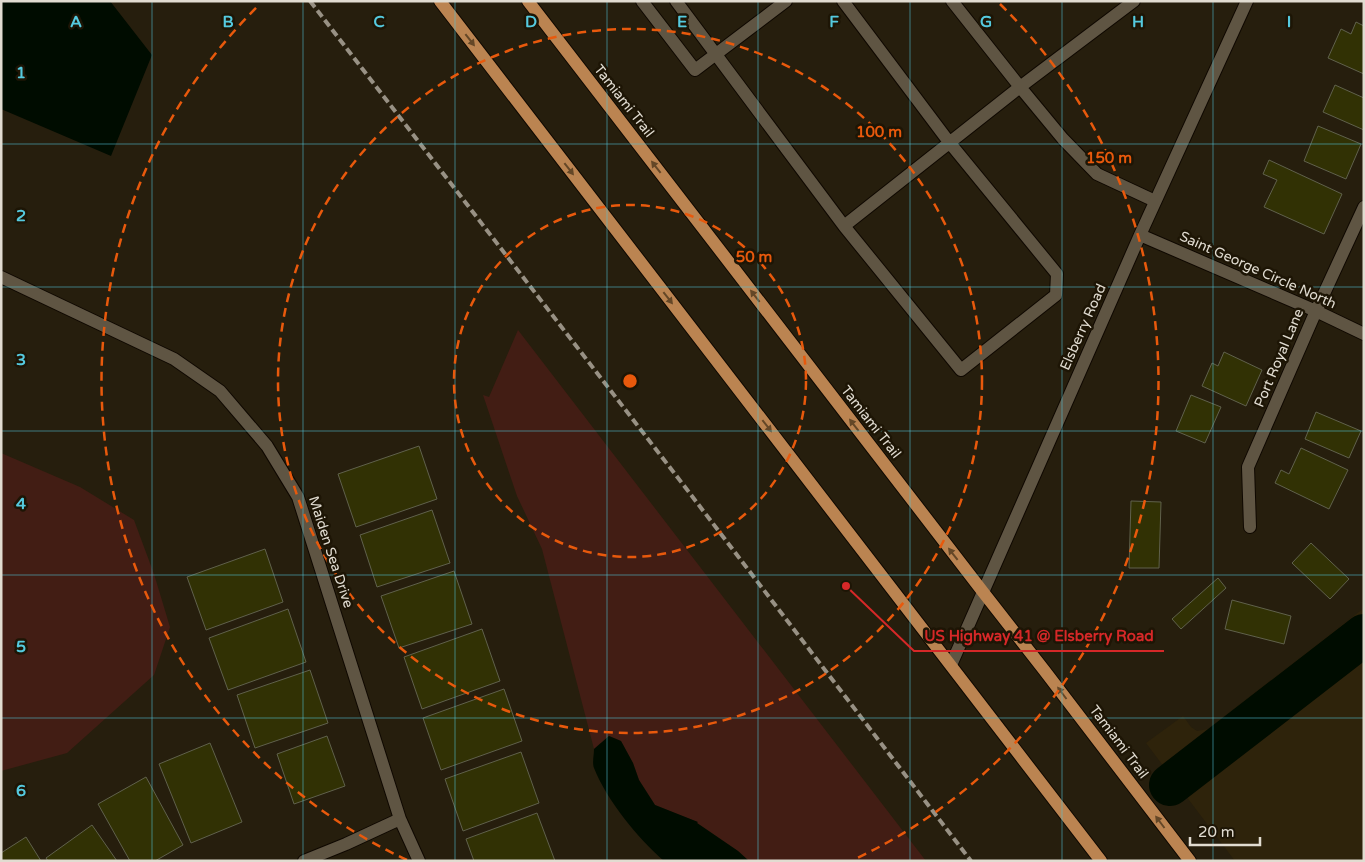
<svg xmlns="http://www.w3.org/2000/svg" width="1365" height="862" viewBox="0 0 1365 862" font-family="'Varela Round',sans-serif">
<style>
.built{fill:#2e230b}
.green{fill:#421d14}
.water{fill:#000c00}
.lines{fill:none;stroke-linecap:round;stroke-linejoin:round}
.river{stroke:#000c00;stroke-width:42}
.building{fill:#313104;stroke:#60614c}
.lane-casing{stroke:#0f0800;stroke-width:14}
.street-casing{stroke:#0f0800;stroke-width:14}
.primary-casing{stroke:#0f0800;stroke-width:14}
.lane{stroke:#5f5543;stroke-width:12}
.street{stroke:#5f5543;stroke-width:12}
.primary{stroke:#bb8451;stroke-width:12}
.rail{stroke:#989184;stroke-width:4;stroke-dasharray:8 4;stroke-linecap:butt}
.oneway{fill:#644727}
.grid{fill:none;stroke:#55cadf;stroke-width:1;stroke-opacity:0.55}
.ring{fill:none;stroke:#e8590c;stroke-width:2.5;stroke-dasharray:9 6}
.labels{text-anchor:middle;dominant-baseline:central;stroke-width:5;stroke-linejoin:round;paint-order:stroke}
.street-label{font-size:14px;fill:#e1dcd1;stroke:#1d1505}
.grid-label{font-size:16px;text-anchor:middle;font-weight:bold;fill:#55cadf;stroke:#1d1505;stroke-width:5;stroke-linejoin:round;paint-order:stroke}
.centre{fill:#e8590c;stroke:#1d1505;stroke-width:2.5}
.ring-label{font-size:15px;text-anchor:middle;font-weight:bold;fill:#e8590c;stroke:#1d1505;stroke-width:5;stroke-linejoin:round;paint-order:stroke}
.leader{fill:none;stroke:#d62828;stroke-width:2}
.callout-dot{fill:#d62828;stroke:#1d1505;stroke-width:2}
.callout-label{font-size:15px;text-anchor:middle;font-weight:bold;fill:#d62828;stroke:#1d1505;stroke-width:5;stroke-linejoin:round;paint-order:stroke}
</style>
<rect width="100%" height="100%" fill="#261e0d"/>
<path class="built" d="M1364 608V861H1235L1146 743 1183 716 1191 727 1197 731 1208 729Z"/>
<path class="green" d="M518 330 926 861H749L738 851 697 823V822L655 805 639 780 633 763 621 741 609 736 594 749 542 549 517 496 483 395 489 397Z
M1 453 80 487 134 520 154 574 170 627 154 675 67 753 1 771Z"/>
<path class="water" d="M1 1H110L152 55 111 156 1 109Z
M609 736 621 741 633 763 639 780 655 805 698 822 697 823 738 851 749 861H664C638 838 607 801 594 768 592 763 594 755 594 749Z"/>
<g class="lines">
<path class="river" d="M1170 785 1364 635"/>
</g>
<path class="building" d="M1356 22 1364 26V74L1328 58 1341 29 1351 34Z
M1335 85 1364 98V130L1323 112Z
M1318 126 1361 144 1346 179 1304 161Z
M1269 160 1342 194 1324 234 1264 207 1277 180 1263 174Z
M1224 352 1262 370 1246 406 1202 386 1212 363 1218 366Z
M1191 395 1221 407 1205 443 1176 431Z
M1316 412 1361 431 1349 458 1305 439Z
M419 446 437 499 356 527 338 474Z
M1301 448 1348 470 1329 509 1275 483 1281 470 1289 474Z
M1131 501 1161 502 1159 568H1129Z
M432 510 450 563 377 587 360 535Z
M1311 543 1349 579 1330 599 1292 563Z
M265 549 283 602 206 630 187 577Z
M454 571 472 624 399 648 381 596Z
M1218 578 1226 588 1181 629 1172 619Z
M1232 600 1291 616 1284 644 1225 629Z
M288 609 306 662 228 690 209 638Z
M482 629 500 681 422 709 404 657Z
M310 670 328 723 255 748 237 695Z
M504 689 522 741 441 770 423 718Z
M327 736 345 786 294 804 277 754Z
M210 743 242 822 191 843 159 764Z
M521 752 539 803 463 831 445 779Z
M146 777 183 845 155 861H130L98 804Z
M537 813 555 861H474L466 839Z
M92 825 117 861H48L46 858Z
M26 837 41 861H1V853Z"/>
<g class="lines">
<defs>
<path id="lane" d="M642 1 695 70 786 1
M676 1 844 226 1020 87 1063 139 1097 174 1155 201
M843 1 949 142 1057 274 1056 295 961 370 844 226
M952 1 1020 87 1134 1"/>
<path id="street" d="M1140 235 1316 311 1364 334
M1 277 174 359 220 391 267 446 298 497 400 819 419 861
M1250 527 1248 467 1316 311 1364 207
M951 665 1140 235 1247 1
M304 861 346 844 400 819"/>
<path id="primary" d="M440 1 1101 861
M528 1 983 592 1044 670 1190 861"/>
</defs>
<use href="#lane" class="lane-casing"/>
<use href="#street" class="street-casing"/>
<use href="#primary" class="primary-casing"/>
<use href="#lane" class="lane"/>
<use href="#street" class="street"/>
<use href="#primary" class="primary"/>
<path class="rail" d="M310 1 685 487 971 861"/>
</g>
<defs><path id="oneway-solid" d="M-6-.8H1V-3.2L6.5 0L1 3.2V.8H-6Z" transform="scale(1.25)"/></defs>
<g class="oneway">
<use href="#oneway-solid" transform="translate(470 40) rotate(52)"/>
<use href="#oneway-solid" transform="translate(656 167) rotate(-128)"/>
<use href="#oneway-solid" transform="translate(569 169) rotate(52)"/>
<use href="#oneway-solid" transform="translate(755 296) rotate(-128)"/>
<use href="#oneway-solid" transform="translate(668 298) rotate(52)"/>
<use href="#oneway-solid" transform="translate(854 425) rotate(-128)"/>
<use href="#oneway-solid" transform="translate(767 426) rotate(52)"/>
<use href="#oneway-solid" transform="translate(953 554) rotate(-128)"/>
<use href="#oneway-solid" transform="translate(1062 693) rotate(-127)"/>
<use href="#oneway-solid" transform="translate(1160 822) rotate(-127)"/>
</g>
<path class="grid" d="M152 1V861M303 1V861M455 1V861M607 1V861M758 1V861M910 1V861M1062 1V861M1213 1V861M1 144H1364M1 287H1364M1 431H1364M1 575H1364M1 718H1364"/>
<g class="ring">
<circle cx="630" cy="381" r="176"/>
<circle cx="630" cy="381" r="352"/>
<path d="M407 860A528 528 0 0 1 260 4M1000 4A528 528 0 0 1 853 860"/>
</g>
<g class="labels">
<g class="street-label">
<text transform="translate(624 101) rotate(52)">Tamiami Trail</text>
<text transform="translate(1258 270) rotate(24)">Saint George Circle North</text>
<text transform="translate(1083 327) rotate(-66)">Elsberry Road</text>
<text transform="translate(1279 358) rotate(-67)">Port Royal Lane</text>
<text transform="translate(871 422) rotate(52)">Tamiami Trail</text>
<text transform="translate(331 552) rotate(72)">Maiden Sea Drive</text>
<text transform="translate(1119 742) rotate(53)">Tamiami Trail</text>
</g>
</g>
<g class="grid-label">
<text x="76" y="27">A</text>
<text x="228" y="27">B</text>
<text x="379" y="27">C</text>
<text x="531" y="27">D</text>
<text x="682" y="27">E</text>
<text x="834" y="27">F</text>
<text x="986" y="27">G</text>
<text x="1138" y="27">H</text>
<text x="1289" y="27">I</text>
<text x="21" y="78">1</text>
<text x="21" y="221">2</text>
<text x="21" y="365">3</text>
<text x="21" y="509">4</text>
<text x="21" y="652">5</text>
<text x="21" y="796">6</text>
</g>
<circle cx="630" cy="381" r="8" class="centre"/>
<g class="ring-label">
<text x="879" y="137">100 m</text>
<text x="1109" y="163">150 m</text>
<text x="754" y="262">50 m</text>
</g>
<path class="leader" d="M846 586L914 651H1164"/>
<circle class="callout-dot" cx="846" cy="586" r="5"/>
<g class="callout-label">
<text x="1039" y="641">US Highway 41 @ Elsberry Road</text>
</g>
<rect width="1365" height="862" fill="none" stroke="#e1dcd1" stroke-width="5"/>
<path d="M1190 837v8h70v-8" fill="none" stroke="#e1dcd1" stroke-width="2.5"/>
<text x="1198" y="837" font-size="15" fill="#e1dcd1" stroke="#1d1505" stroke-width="4" paint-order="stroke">20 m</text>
</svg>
